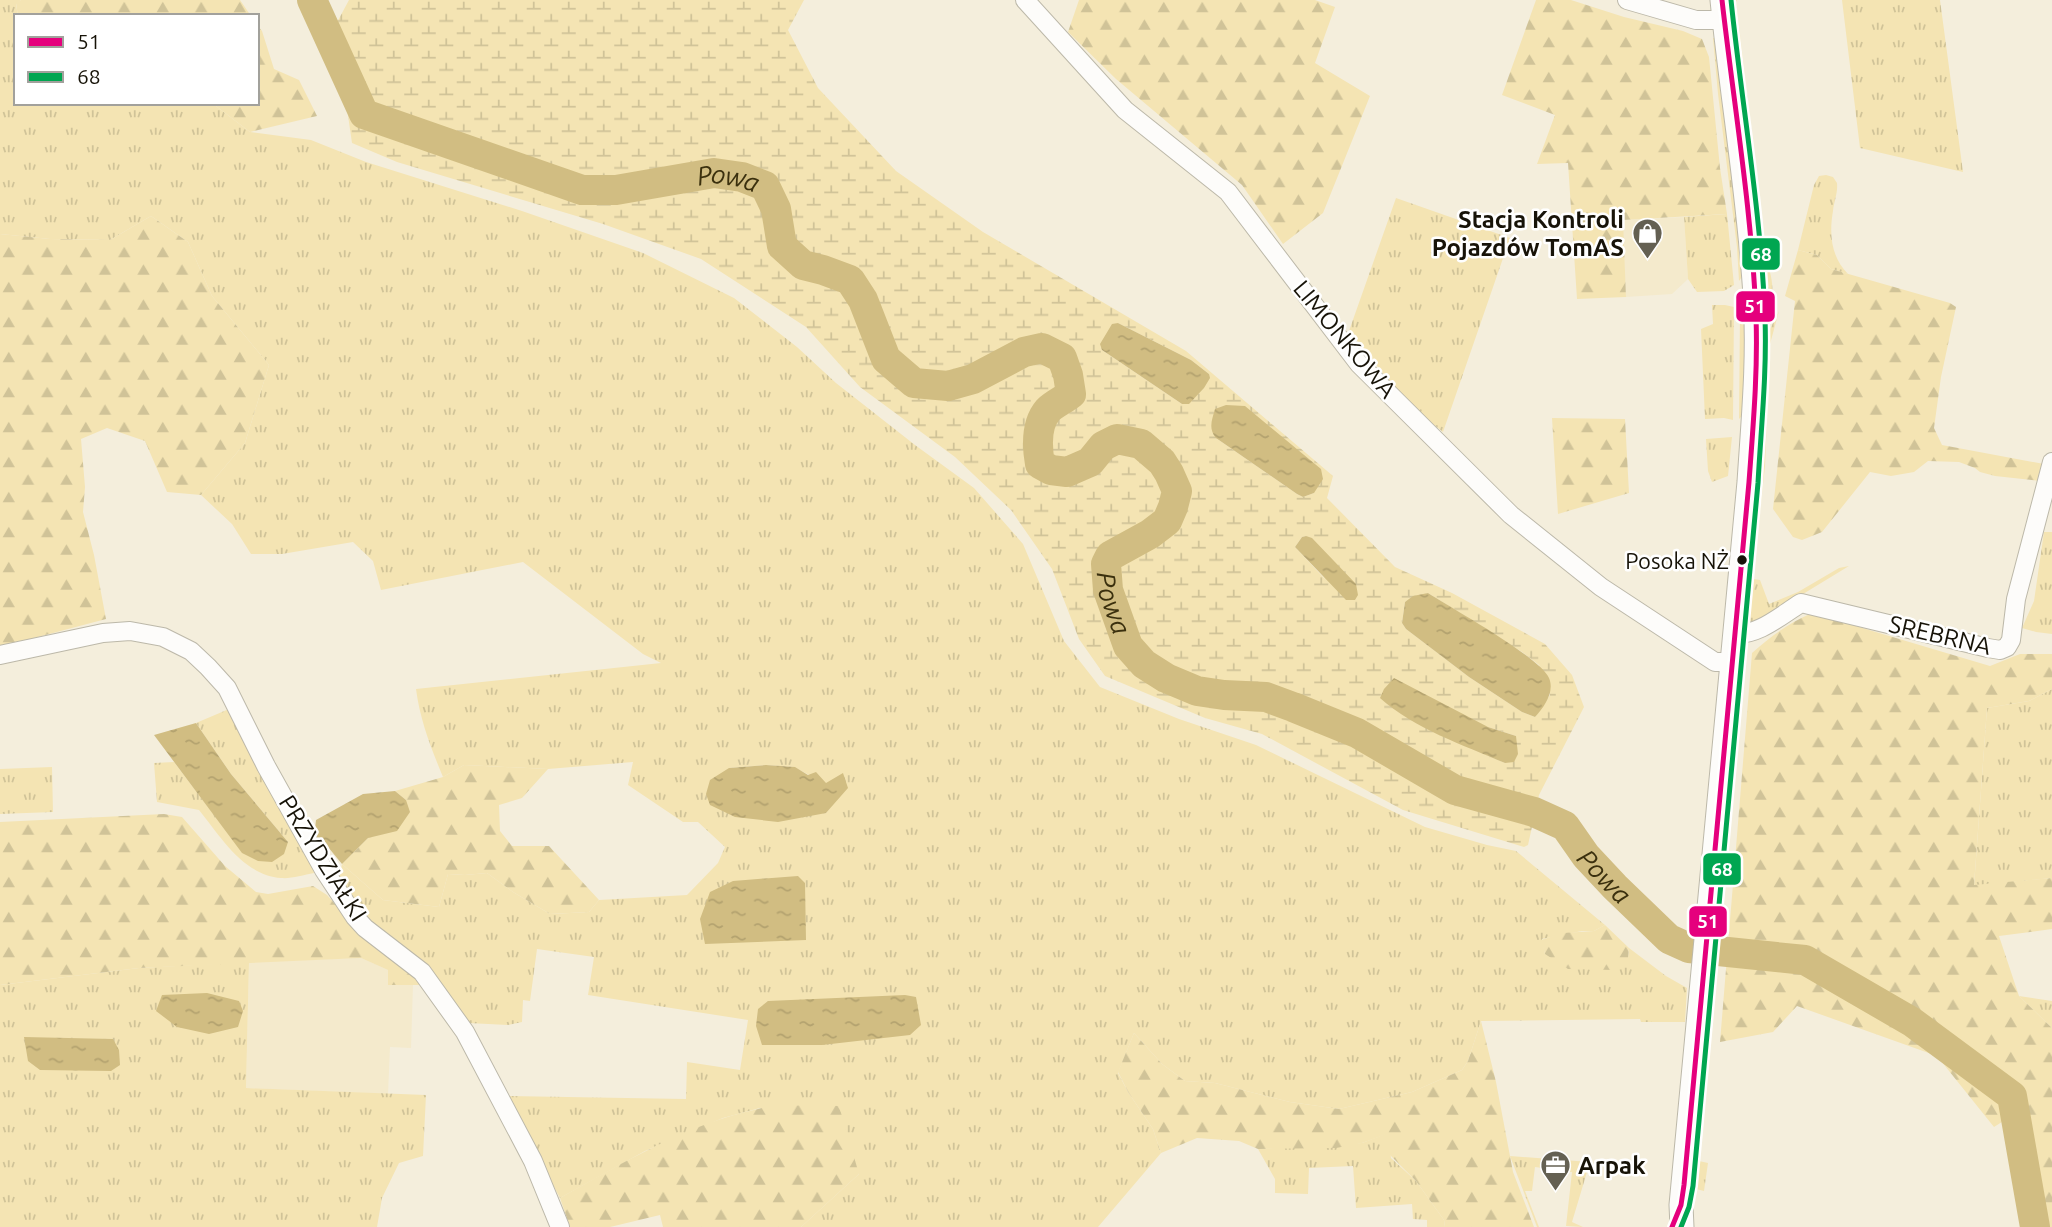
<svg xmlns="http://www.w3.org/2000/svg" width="2052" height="1227" viewBox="0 0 2052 1227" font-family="Ubuntu,sans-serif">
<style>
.built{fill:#f4eacc}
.grass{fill:url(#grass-tufts);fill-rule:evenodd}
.forest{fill:url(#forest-firs)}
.wetland{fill:url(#wetland-marsh);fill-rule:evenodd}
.water{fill:url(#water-ripples)}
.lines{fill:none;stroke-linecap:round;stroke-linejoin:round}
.river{stroke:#d1bd82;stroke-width:30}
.minor-casing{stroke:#bcb8a9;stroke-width:20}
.tertiary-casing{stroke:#bcb8a9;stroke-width:25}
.minor{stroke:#fdfcfa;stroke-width:18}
.tertiary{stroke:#fdfcfa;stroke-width:23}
.bus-1-casing{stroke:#fff;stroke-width:10}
.bus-2-casing{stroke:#fff;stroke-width:10}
.bus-1{stroke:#e5007d;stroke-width:5}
.bus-2{stroke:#00a651;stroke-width:5}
.bus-dot{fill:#171308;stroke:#fff;stroke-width:2.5}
.labels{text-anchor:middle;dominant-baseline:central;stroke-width:5;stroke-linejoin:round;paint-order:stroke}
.bus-label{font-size:22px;fill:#171308;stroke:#fff;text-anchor:end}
.poi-label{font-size:24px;font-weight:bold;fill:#171308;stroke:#fff;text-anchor:end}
.street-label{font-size:24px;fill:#171308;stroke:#fff}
.water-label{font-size:26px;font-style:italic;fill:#3b300e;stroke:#fff}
.line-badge{stroke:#fff;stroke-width:2.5}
.badge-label{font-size:19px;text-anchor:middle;font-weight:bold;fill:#fff}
</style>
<defs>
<pattern id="grass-tufts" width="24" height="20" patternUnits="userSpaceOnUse" patternTransform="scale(1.75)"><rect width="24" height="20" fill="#f4e4b3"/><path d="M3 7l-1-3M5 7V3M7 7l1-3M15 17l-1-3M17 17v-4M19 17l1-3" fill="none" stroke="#d0c398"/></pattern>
<pattern id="forest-firs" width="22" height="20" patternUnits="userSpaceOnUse" patternTransform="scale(1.75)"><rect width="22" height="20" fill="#f4e4b3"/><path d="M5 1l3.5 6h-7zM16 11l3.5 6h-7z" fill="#d0c398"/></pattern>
<pattern id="wetland-marsh" width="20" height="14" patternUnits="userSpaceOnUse" patternTransform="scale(1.75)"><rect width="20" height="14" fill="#f4e4b3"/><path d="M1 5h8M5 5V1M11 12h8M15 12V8" fill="none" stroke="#d0c398"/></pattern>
<pattern id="water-ripples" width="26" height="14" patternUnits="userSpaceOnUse" patternTransform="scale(1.75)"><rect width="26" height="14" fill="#d1bd82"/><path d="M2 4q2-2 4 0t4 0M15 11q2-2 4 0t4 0" fill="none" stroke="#b3a26f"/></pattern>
</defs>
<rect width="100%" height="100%" fill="#f4eedc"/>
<path class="built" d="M1684 217 1688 279 1672 294 1626 297 1622 220Z
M361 958 388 970 389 985H413L411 1048 390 1047 388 1094 246 1088 249 962Z"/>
<path class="grass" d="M0 0H21L16 4 18 16H16V103H212L250 132 311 140 366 162 522 211 643 253 734 298 797 347 836 383 915 445 974 488 1023 544 1064 641 1100 687 1179 719 1256 745 1425 827 1487 845 1516 851 1605 925 1594 931H1582L1542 939 1545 954 1628 958 1629 948 1666 976 1687 988 1685 1022H1641L1640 1019 1481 1021 1468 1061 1462 1070 1412 1092 1339 1109 1290 1102 1215 1083 1185 1081 1162 1064 1134 1033 1118 1073 1128 1092 1153 1129 1161 1153 1098 1227H801L859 1174 760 1108 723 1118 645 1151 560 1198 505 1096 686 1099 687 1062 740 1070 748 1020 588 995 594 957 537 949 530 1001 523 1000 522 1022 508 1025 468 1023 367 920 339 879 342 864 383 900 439 907 448 874 465 875 487 873 513 892 550 914 589 912 599 900 687 895 718 863 725 847 698 822H683L628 785 633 762 548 769 464 765 443 777C431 748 420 720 416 689L661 663 643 654 523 562 381 590 373 561 353 542 282 554H251L232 524 201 495 245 443 269 365 212 296 188 242 151 216 110 240 50 239 0 234ZM766 765 794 767 826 784 840 795 826 813 729 768Z
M1730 0H1737L1736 2C1746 84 1756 165 1764 247 1766 265 1779 287 1768 303H1764Z
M1842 0H1940L1963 172 1860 148Z
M1713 38H1715L1717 47 1744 274 1739 281 1737 247 1718 94Z
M1826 175 1833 177 1837 183C1838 193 1834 201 1833 211 1829 234 1831 257 1848 274L1831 269 1817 255 1798 250 1814 185 1819 176Z
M1396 198 1510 238 1443 432 1407 403 1349 331Z
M1727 214 1734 285 1724 291 1697 292 1688 279 1684 217Z
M1712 305H1725L1734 307 1733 420 1724 418 1705 419 1701 329 1713 324Z
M1740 311 1745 320 1743 415 1739 419Z
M1779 311 1770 344 1765 466 1753 579 1760 580 1769 604 1798 592 1839 568 1849 566 1762 619 1754 622 1746 621 1763 343Z
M1732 437 1728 476 1712 482 1708 471 1706 439Z
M2044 532H2052V634L2036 632 2022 628 2034 601Z
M2052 689V878L1974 886 1987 708 2029 701Z
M229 709 313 867 314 873C303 875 291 879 281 878 243 875 221 837 199 810L157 802 154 763 174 762 243 853 288 842 231 774 196 723Z
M52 767 53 812 0 814V769Z
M249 962 246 1088 426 1095 423 1156 399 1163 382 1198 377 1227H0V985L139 968Z
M2019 996 2052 1001V1028Z
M1388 1133 1391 1158 1416 1181 1444 1220 1445 1227H1427V1220L1413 1219 1412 1204 1356 1208 1353 1166 1309 1168 1308 1194 1275 1193V1179L1258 1149 1362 1143Z
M1510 1156 1590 1162 1572 1222 1583 1227 1566 1226 1572 1172 1535 1167 1532 1191H1525L1539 1227H1537Z
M1699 1161 1708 1163 1704 1191 1696 1189Z"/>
<path class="forest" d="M21 0H240L251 16H18L16 3Z
M1079 0H1315L1335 7 1315 63 1370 96 1323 213 1283 244 1242 185 1116 79 1068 32Z
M1536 0H1571L1624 17 1683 31 1702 39 1709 57 1720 168 1727 214 1623 220 1626 297 1577 299 1568 163 1537 164 1555 115 1502 95Z
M257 25 262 31 274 69 299 80 317 116 250 132 212 103H257Z
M151 216 188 242 212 296 269 365 245 443 201 495 167 492 145 441 107 428 81 439 85 487 83 512 94 555 106 619 0 647V234L50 239 110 240Z
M1798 250 1817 255 1831 269 1950 303 1956 307 1941 377 1934 428 1942 445 2044 464 2040 481 1995 476 1980 472 1975 468 1959 462 1928 461 1914 472 1891 476 1870 472 1822 532 1802 540 1793 537 1773 509 1795 301 1785 296Z
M1552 418 1625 419 1629 493 1558 514Z
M1812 613 1990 666 2020 654H2052V689L2029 701 1987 708 1974 885 2052 878V929L1999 936 2019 996 2052 1028V1227H2043L2042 1223 2024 1108 1994 1127 1937 1056 1797 1006 1773 1032 1720 1042 1752 653C1771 636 1789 623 1812 613Z
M464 765 548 769 522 798 499 805 500 831 512 846H549L599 900 589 912 550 914 513 892 487 873 465 875 448 874 439 907 383 900 342 864 406 800 395 791 443 777Z
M164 814 182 817 225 866 256 892 268 894 313 886 327 895 358 930 416 976 420 985H388V970L361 958 139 968 0 985V822Z
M1605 925 1629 948 1628 958 1615 970 1568 969 1545 954 1541 940 1563 933 1594 931Z
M1481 1021 1496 1082 1513 1172 1534 1227H1445L1444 1220 1416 1181 1383 1148 1387 1134 1362 1143 1336 1148 1258 1149 1239 1141 1197 1138 1161 1153 1153 1129 1128 1092 1118 1072 1134 1033 1162 1064 1185 1081 1215 1083 1290 1102 1339 1109 1412 1092 1462 1070 1468 1061Z
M839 1106 859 1174 801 1227H663L660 1215 610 1227H570L560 1198C621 1164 689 1123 758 1109 779 1104 816 1106 839 1106Z"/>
<path class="wetland" d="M349 0H804L788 30 818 88 896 171 983 232 1186 351 1333 476 1327 498 1395 567 1452 593 1545 644 1572 675 1584 707 1539 795 1528 845 1524 847 1403 810 1262 734 1205 718 1105 676 1079 639 1052 569 1011 510 955 457 860 387 806 327 701 259 603 224 397 162 352 143 335 26ZM1118 323 1191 360 1209 374 1186 404H1182L1102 350ZM1216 438 1314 493 1303 497 1297 494ZM1306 536 1325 579 1295 547 1302 537ZM1428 593 1522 652 1539 665 1550 695 1535 717 1522 712 1469 677 1406 629 1402 623 1405 602ZM1386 703 1488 727 1516 736 1505 763C1464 745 1423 728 1386 703Z"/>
<path class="water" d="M1118 323 1191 360 1209 374 1210 378 1204 388 1189 404H1182L1102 350 1100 344 1112 324Z
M1226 405 1245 406 1321 469 1323 479 1314 493 1303 497 1297 494 1216 438C1208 428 1212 420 1215 409Z
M1306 536 1312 538 1356 584 1358 595 1355 600H1346L1295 547 1302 537Z
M1428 593C1451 608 1540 657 1549 678 1555 692 1544 707 1535 717L1522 712 1469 677 1406 629 1402 623 1405 602 1413 596Z
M1394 678 1488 727 1516 736 1518 754 1514 762 1505 763C1463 745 1415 729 1380 698L1384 689Z
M196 723 231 774 288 842 284 854 272 862 258 861 242 853 154 735Z
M766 765 795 767 808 775 816 772 826 783 843 773 848 788 826 813 778 822 735 817 710 805 706 794 710 780 729 768Z
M395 791 406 800 410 812 397 831 368 838 342 864 328 847 314 838 316 820 363 794Z
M798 876 805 883 806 940 705 944 700 919 710 892 733 881Z
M207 993 239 1001 243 1011 238 1027 209 1034 177 1027 156 1011 162 995Z
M905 995 916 997 921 1025 910 1035 822 1045H762L756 1026 758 1009 768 1001Z
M24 1037 113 1039 119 1050 120 1065 111 1071 40 1070 28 1061Z"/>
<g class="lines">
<path class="river" id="s1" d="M312 0 364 114 582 190H616L714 173 742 177 765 186 776 209 782 246 803 265 823 270 850 280 863 300 886 359 914 383 948 386 973 379 1024 352 1042 348 1062 358 1068 375 1071 394C1065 399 1054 404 1048 410 1036 424 1037 447 1040 464L1051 470 1067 472 1090 462 1103 446 1117 439 1141 444 1162 462 1169 473 1177 491 1173 507 1167 521 1150 534 1110 556 1106 564 1108 590 1128 646 1144 664 1166 678 1197 691 1224 695 1266 697 1293 707 1357 733 1455 790 1534 812 1565 826 1586 856 1615 887 1669 939 1689 948 1805 960 1912 1022 2012 1096 2035 1227"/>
<defs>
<path id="minor" d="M1025 0 1125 110 1228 192 1359 364 1511 515 1601 587 1715 662H1731
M1627 0 1696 20H1724
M1733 634C1758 636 1780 616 1801 603L1988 648 2000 650 2007 647 2011 640 2016 599 2052 462
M0 655 103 633 130 631 163 637 191 651 208 667 227 688 266 766 324 870 355 917 365 928 422 972 465 1032 533 1161 560 1227"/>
<path id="tertiary" d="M1682 1227 1681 1205 1749 482C1753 420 1759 358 1755 296 1749 197 1732 99 1722 0"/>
</defs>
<use href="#minor" class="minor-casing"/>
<use href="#tertiary" class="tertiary-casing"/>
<use href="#minor" class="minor"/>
<use href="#tertiary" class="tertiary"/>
<defs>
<path id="bus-1" d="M1672 1227 1681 1205 1684 1185 1749 482C1753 427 1758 372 1756 317 1752 211 1734 106 1722 0"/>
<path id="bus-2" d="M1681 1227 1689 1207 1693 1186 1758 483C1761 428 1767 373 1765 318 1761 211 1742 106 1731 0"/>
</defs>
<use href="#bus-1" class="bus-1-casing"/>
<use href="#bus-2" class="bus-2-casing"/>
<use href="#bus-1" class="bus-1"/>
<use href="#bus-2" class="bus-2"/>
</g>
<defs>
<symbol id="shop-pin" viewBox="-11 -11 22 30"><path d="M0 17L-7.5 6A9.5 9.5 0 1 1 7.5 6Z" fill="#646052" stroke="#fff"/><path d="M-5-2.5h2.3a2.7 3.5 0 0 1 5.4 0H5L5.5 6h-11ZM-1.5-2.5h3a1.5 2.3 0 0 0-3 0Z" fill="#fff"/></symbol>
<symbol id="office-pin" viewBox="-11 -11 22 30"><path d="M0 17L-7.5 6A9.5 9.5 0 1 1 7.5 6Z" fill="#646052" stroke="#fff"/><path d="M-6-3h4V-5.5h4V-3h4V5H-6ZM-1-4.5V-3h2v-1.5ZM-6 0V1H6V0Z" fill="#fff"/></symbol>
</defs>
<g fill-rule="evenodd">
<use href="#shop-pin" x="1630" y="216" width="35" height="47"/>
<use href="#office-pin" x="1538" y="1148" width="35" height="47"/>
</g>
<circle class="bus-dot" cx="1742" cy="560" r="6"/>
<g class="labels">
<g class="bus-label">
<text x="1729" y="560">Posoka NŻ</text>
</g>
<g class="poi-label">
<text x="1624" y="219">Stacja Kontroli<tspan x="1624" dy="28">Pojazdów TomAS</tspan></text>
<text x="1578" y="1165" text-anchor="start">Arpak</text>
</g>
<g class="street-label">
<text transform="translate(1345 339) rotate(50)">LIMONKOWA</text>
<text transform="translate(1940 635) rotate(13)">SREBRNA</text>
<text transform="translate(323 858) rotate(58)">PRZYDZIAŁKI</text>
</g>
<g class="water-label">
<text stroke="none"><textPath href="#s1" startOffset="504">Powa</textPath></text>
<text stroke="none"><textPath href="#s1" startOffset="1410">Powa</textPath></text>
<text stroke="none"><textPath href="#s1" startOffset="2000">Powa</textPath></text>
</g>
</g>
<g class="line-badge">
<rect x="1741" y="237" width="40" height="34" rx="7" fill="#00a651"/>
<rect x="1735" y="290" width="41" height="33" rx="7" fill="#e5007d"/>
<rect x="1702" y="852" width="40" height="34" rx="7" fill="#00a651"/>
<rect x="1688" y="905" width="40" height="33" rx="7" fill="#e5007d"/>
</g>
<g class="badge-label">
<text x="1761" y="261">68</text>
<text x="1755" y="313">51</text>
<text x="1722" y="876">68</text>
<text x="1708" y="928">51</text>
</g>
<rect x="14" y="14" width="245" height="91" fill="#ffffff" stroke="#a2a19c" stroke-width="2"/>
<rect x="28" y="37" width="35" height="10" fill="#e5007d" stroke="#a2a19c" stroke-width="2"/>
<text x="77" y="49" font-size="21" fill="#171308">51</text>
<rect x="28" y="72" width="35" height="10" fill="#00a651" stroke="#a2a19c" stroke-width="2"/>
<text x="77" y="84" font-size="21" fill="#171308">68</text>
</svg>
